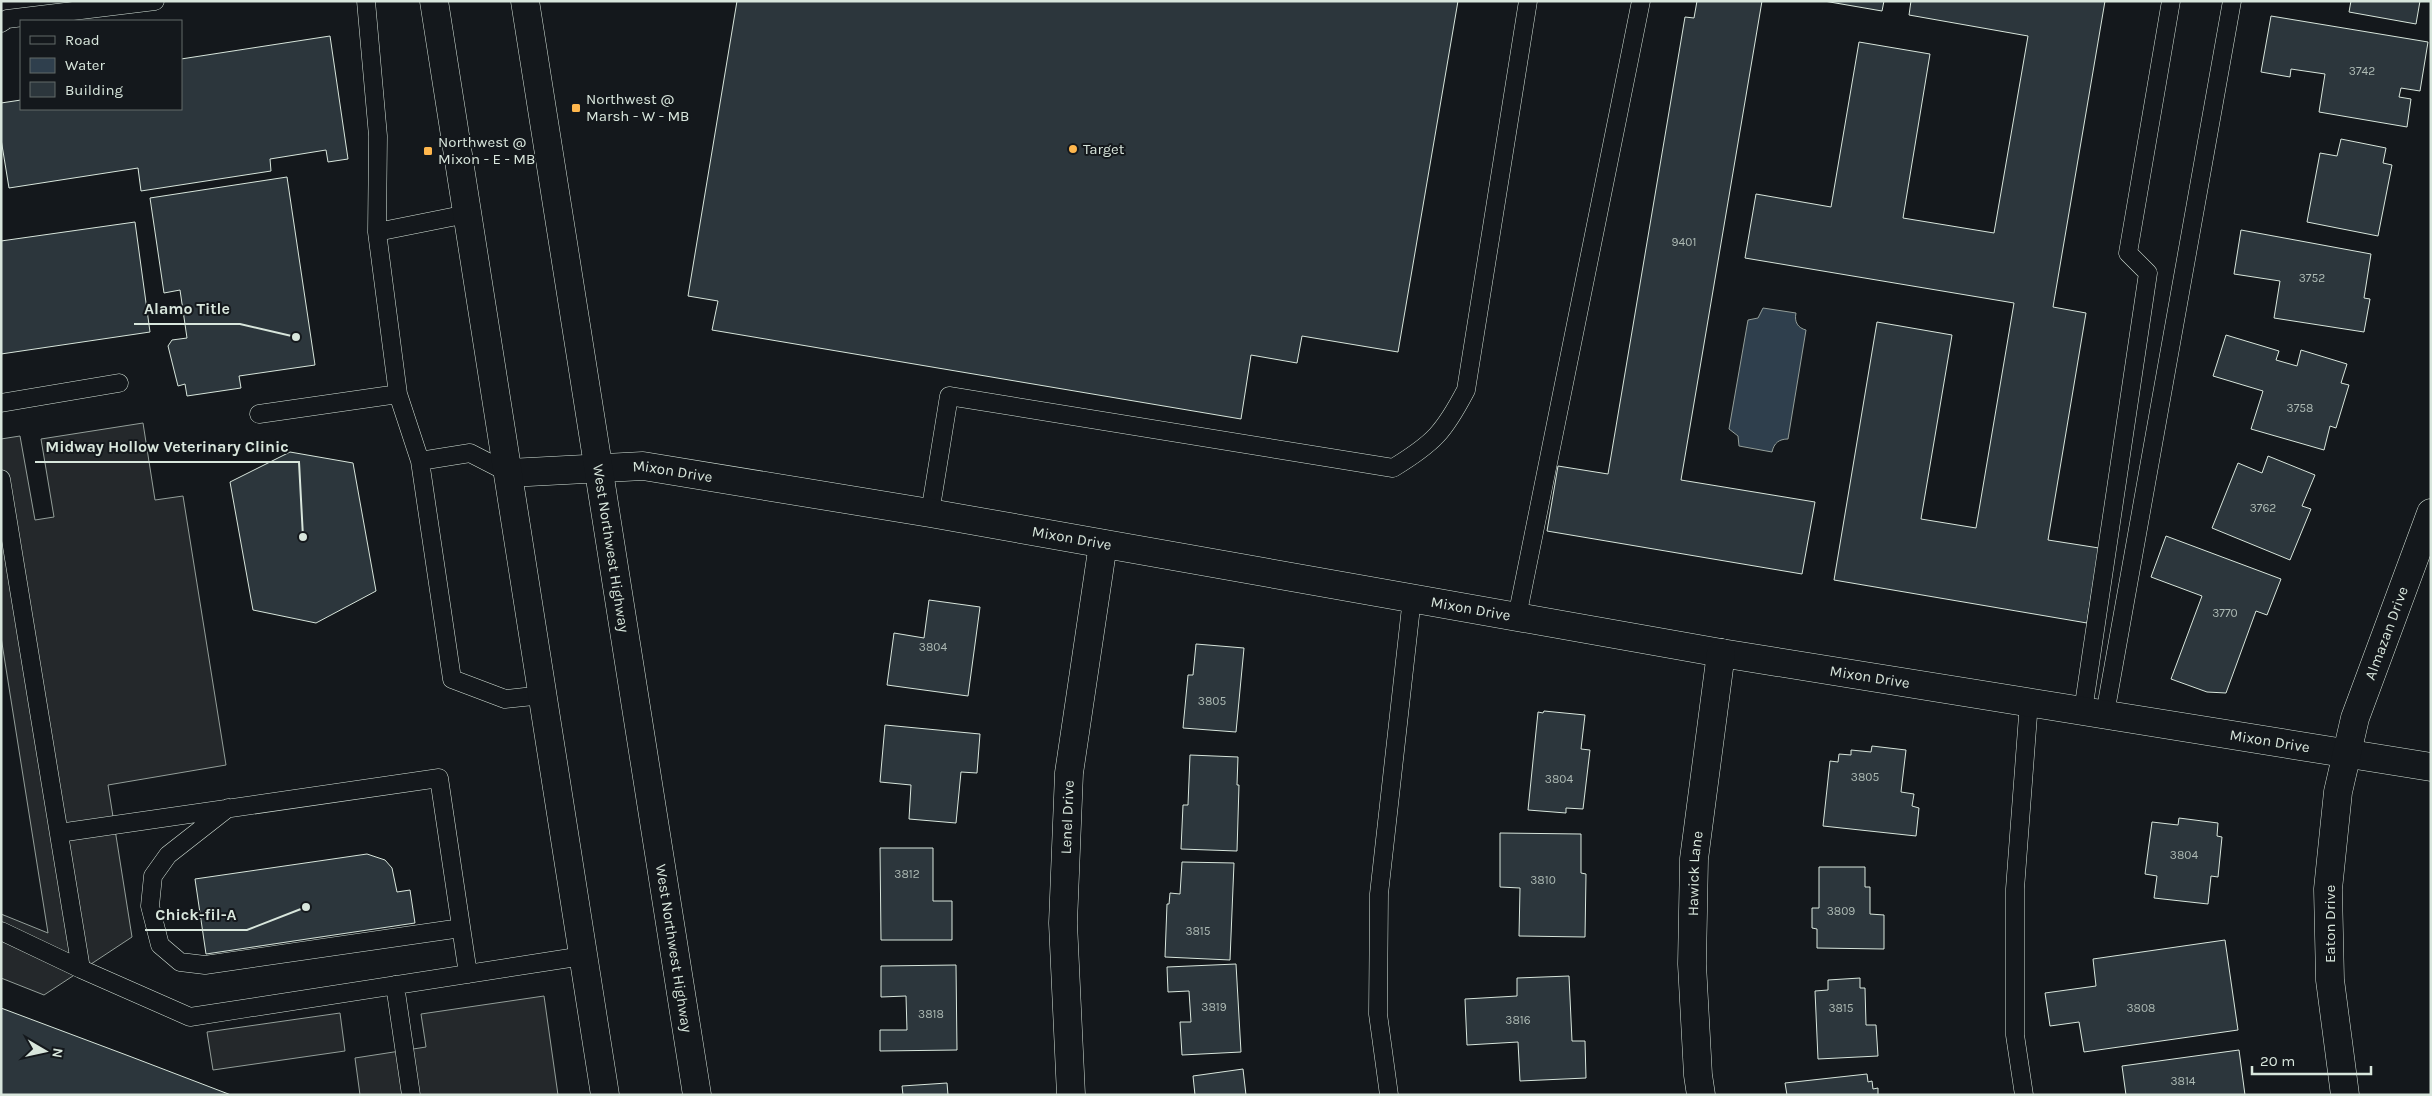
<svg xmlns="http://www.w3.org/2000/svg" width="2432" height="1096" viewBox="0 0 2432 1096" font-family="Karla,sans-serif">
<style>
.parking{fill:#24282b;stroke:#939e99}
.water{fill:#2f3f4d;stroke:#939e99}
.building{fill:#2c363c;stroke:#d8e6dc}
.lines{fill:none;stroke-linecap:round;stroke-linejoin:round}
.lane-casing{stroke:#d8e6dc;stroke-width:19}
.street-casing{stroke:#d8e6dc;stroke-width:29}
.primary-casing{stroke:#d8e6dc;stroke-width:29}
.lane{stroke:#14181c;stroke-width:18}
.street{stroke:#14181c;stroke-width:28}
.primary{stroke:#14181c;stroke-width:28}
.poi-dot{fill:#ffb74d;stroke:#14181c;stroke-width:2}
.labels{text-anchor:middle;dominant-baseline:central;stroke-width:4;stroke-linejoin:round;paint-order:stroke}
.number-label{font-size:12px;fill:#adbab4}
.poi-label{font-size:15px;fill:#d8e6dc;stroke:#14181c;text-anchor:start}
.street-label{font-size:15px;fill:#d8e6dc;stroke:#14181c}
.leader{fill:none;stroke:#d8e6dc;stroke-width:2}
.callout-dot{fill:#d8e6dc;stroke:#14181c;stroke-width:2}
.callout-label{font-size:16px;text-anchor:middle;font-weight:bold;fill:#d8e6dc;stroke:#14181c;stroke-width:4;stroke-linejoin:round;paint-order:stroke}
</style>
<rect width="100%" height="100%" fill="#14181c"/>
<path class="parking" d="M143 423 155 500 183 496 226 765 108 785 132 937 44 995 1 978V914L48 933 1 637V439L20 436 35 520 54 517 41 439Z
M544 996 558 1095H360L355 1058 426 1047 421 1014Z
M340 1013 345 1051 213 1070 207 1032Z"/>
<path class="water" d="M1763 308 1796 313C1794 322 1798 328 1806 330L1788 439C1779 439 1774 443 1772 452L1739 446 1738 436 1729 429 1748 320 1758 318Z"/>
<path class="building" d="M737 1H1458L1398 352 1302 336 1297 363 1251 355 1241 419 712 330 718 301 688 296Z
M1697 1H1762L1681 480 1815 502 1802 574 1547 531 1558 466 1608 474 1685 17 1694 18Z
M1824 1H1884L1882 11Z
M1911 1H2105L2053 307 2086 313 2048 540 2099 548 2087 623 1834 580 1877 322 1952 335 1921 519 1976 528 2014 303 1745 258 1756 194 1831 207 1859 42 1930 54 1903 218 1994 233 2028 36 1909 15Z
M2351 1H2420L2416 24 2349 12Z
M2271 16 2428 42 2420 91 2401 88 2399 97 2411 99 2407 127 2319 112 2325 74 2291 69 2290 77 2261 72Z
M330 36 348 159 328 162 326 150 270 159 271 171 141 191 138 168 9 188 1 139V103L21 100V109H181V59Z
M2341 139 2386 148 2383 163 2392 165 2378 236 2307 222 2320 153 2337 156Z
M287 177 315 365 239 376 241 388 187 396 185 384 178 386 168 346 172 340 187 338 180 290 164 293 150 198Z
M135 222 150 332 1 354V241Z
M2241 230 2371 254 2364 298 2370 299 2364 332 2274 318 2280 281 2234 274Z
M2226 335 2279 351 2276 360 2297 366 2301 350 2347 364 2341 383 2349 385 2336 428 2330 426 2324 450 2251 429 2263 391 2213 376Z
M290 452 353 463 376 591 316 623 253 610 230 482Z
M2268 456 2315 475 2302 506 2311 509 2290 560 2212 528 2238 463 2262 473Z
M2166 536 2281 579 2267 615 2256 611 2226 693 2207 692 2171 679 2202 596 2151 577Z
M929 600 980 607 968 696 887 685 894 633 924 638Z
M1196 644 1244 648 1236 732 1183 728 1188 675H1193Z
M1544 711 1585 715 1581 749 1590 750 1583 809 1566 808V813L1528 810 1538 712 1543 713Z
M885 725 980 734 977 773 961 772 956 823 909 819 911 785 880 782Z
M1872 746 1906 750 1901 792 1914 794 1912 806 1919 808 1916 836 1823 826 1830 761 1838 762 1839 754 1851 755V750L1871 752Z
M1190 755 1238 757 1237 785H1239L1237 851 1181 849 1183 805H1188Z
M2179 818 2218 823 2217 836 2222 837 2218 877 2211 876 2208 904 2154 898 2157 876 2145 874 2152 822 2178 825Z
M1500 833 1581 834V873L1586 874 1585 937 1519 936 1520 888 1500 887Z
M880 848H933V901H952V940H881Z
M367 854 385 860 392 868 397 892 410 890 415 923 206 954 195 879Z
M1182 862 1234 863 1230 960 1165 957 1167 904H1169L1170 893 1180 894Z
M1819 867H1865V887H1870V914L1884 915V949L1817 948V929L1812 928V908H1819Z
M2225 940 2238 1030 2084 1052 2079 1022 2050 1026 2045 993 2096 986 2093 959Z
M1236 964 1241 1052 1182 1055 1180 1022H1191L1189 991 1168 992 1167 967Z
M956 965 957 1050 880 1051V1030H907L906 996 881 997V966Z
M1569 976 1572 1041H1585L1586 1078 1520 1081 1518 1042 1467 1045 1465 999 1517 996V978Z
M1860 978V988H1865L1866 1025H1876L1878 1056 1818 1059 1815 991 1828 990V980Z
M1 1008 129 1056 231 1095H1Z
M2239 1050 2245 1095H2126L2122 1066Z
M1243 1069 1246 1095H1195L1193 1076Z
M1867 1074 1868 1082 1872 1081 1873 1089 1878 1088V1095H1787L1785 1083Z
M947 1083 948 1095H903L902 1086Z"/>
<g class="lines">
<defs>
<path id="lane" d="M366 1 378 136 377 232 398 394 420 461 452 679 505 699 543 695
M1 23 7 19 155 1
M377 232 467 214
M1 403 119 383
M259 414 398 394
M420 461 470 453 509 473
M1 479 81 969
M930 513 949 396 1393 468C1434 443 1444 432 1466 390L1528 1
M1517 617 1641 1
M2083 711 2148 273 2128 253 2171 1
M2105 714 2232 1
M228 808 168 855 153 876 150 906 160 945 180 962 205 965 461 928
M59 833 439 778 468 974
M1 931 81 969 190 1017 583 956
M395 985 411 1095
M1389 1095 1378 1014 1379 894 1412 598
M2024 1095 2015 1035V889L2029 702"/>
<g id="street">
<path id="s1" d="M509 473 643 466 930 513 1721 653 2431 767"/>
<path id="s2" d="M1071 1095 1063 923 1069 773 1103 544"/>
<path id="s3" d="M1701 1095 1698 1075 1692 964 1694 859 1721 653"/>
<path id="s4" d="M2345 1095 2330 980 2328 889 2338 792 2355 718 2431 513"/>
</g>
<g id="primary">
<path d="M434 1 605 1095"/>
<path id="s5" d="M525 1 697 1095"/>
</g>
</defs>
<use href="#lane" class="lane-casing"/>
<use href="#street" class="street-casing"/>
<use href="#primary" class="primary-casing"/>
<use href="#lane" class="lane"/>
<use href="#street" class="street"/>
<use href="#primary" class="primary"/>
</g>
<g class="poi-dot">
<rect x="571" y="103" width="10" height="10" rx="2.5"/>
<circle cx="1073" cy="149" r="5"/>
<rect x="423" y="146" width="10" height="10" rx="2.5"/>
</g>
<g class="labels">
<g class="number-label">
<text x="2362" y="71">3742</text>
<text x="1684" y="242">9401</text>
<text x="2312" y="278">3752</text>
<text x="2300" y="408">3758</text>
<text x="2263" y="508">3762</text>
<text x="2225" y="613">3770</text>
<text x="933" y="647">3804</text>
<text x="1212" y="701">3805</text>
<text x="1865" y="777">3805</text>
<text x="1559" y="779">3804</text>
<text x="2184" y="855">3804</text>
<text x="907" y="874">3812</text>
<text x="1543" y="880">3810</text>
<text x="1841" y="911">3809</text>
<text x="1198" y="931">3815</text>
<text x="1214" y="1007">3819</text>
<text x="1841" y="1008">3815</text>
<text x="2141" y="1008">3808</text>
<text x="931" y="1014">3818</text>
<text x="1518" y="1020">3816</text>
<text x="2183" y="1081">3814</text>
</g>
<g class="poi-label">
<text x="586" y="99">Northwest @<tspan x="586" dy="17">Marsh - W - MB</tspan></text>
<text x="438" y="142">Northwest @<tspan x="438" dy="17">Mixon - E - MB</tspan></text>
<text x="1083" y="149">Target</text>
</g>
<g class="street-label">
<text stroke="none"><textPath href="#s1" startOffset="164">Mixon Drive</textPath></text>
<text stroke="none"><textPath href="#s1" startOffset="569">Mixon Drive</textPath></text>
<text stroke="none"><textPath href="#s5" startOffset="554">West Northwest Highway</textPath></text>
<text stroke="none"><textPath href="#s1" startOffset="974">Mixon Drive</textPath></text>
<text stroke="none"><textPath href="#s4" startOffset="471">Almazan Drive</textPath></text>
<text stroke="none"><textPath href="#s1" startOffset="1379">Mixon Drive</textPath></text>
<text stroke="none"><textPath href="#s1" startOffset="1784">Mixon Drive</textPath></text>
<text stroke="none"><textPath href="#s2" startOffset="278">Lenel Drive</textPath></text>
<text stroke="none"><textPath href="#s3" startOffset="222">Hawick Lane</textPath></text>
<text transform="translate(2330 924) rotate(-90)">Eaton Drive</text>
<text stroke="none"><textPath href="#s5" startOffset="959">West Northwest Highway</textPath></text>
</g>
</g>
<path class="leader" d="M296 337L240 324H134M303 537L299 462H35M306 907L247 930H145"/>
<g class="callout-dot">
<circle cx="296" cy="337" r="5"/>
<circle cx="303" cy="537" r="5"/>
<circle cx="306" cy="907" r="5"/>
</g>
<g class="callout-label">
<text x="187" y="314">Alamo Title</text>
<text x="167" y="452">Midway Hollow Veterinary Clinic</text>
<text x="196" y="920">Chick-fil-A</text>
</g>
<rect width="2432" height="1096" fill="none" stroke="#d8e6dc" stroke-width="5"/>
<rect x="20" y="20" width="162" height="90" fill="#14181c" stroke="#626a69"/>
<rect x="30" y="36" width="25" height="8" fill="#14181c" stroke="#626a69"/>
<text x="65" y="45" font-size="15" fill="#d8e6dc">Road</text>
<rect x="30" y="58" width="25" height="15" fill="#2f3f4d" stroke="#626a69"/>
<text x="65" y="70" font-size="15" fill="#d8e6dc">Water</text>
<rect x="30" y="82" width="25" height="15" fill="#2c363c" stroke="#626a69"/>
<text x="65" y="95" font-size="15" fill="#d8e6dc">Building</text>
<g transform="translate(45 1051) rotate(99)" stroke="#14181c" stroke-width="4" paint-order="stroke">
<path d="M0-4L9 19L0 12L-9 19Z" fill="#d8e6dc"/>
<text y="-8" font-size="14" font-weight="bold" text-anchor="middle" fill="#d8e6dc">N</text>
</g>
<path d="M2252 1066v8h119v-8" fill="none" stroke="#d8e6dc" stroke-width="2.5"/>
<text x="2260" y="1066" font-size="15" fill="#d8e6dc" stroke="#14181c" stroke-width="4" paint-order="stroke">20 m</text>
</svg>
